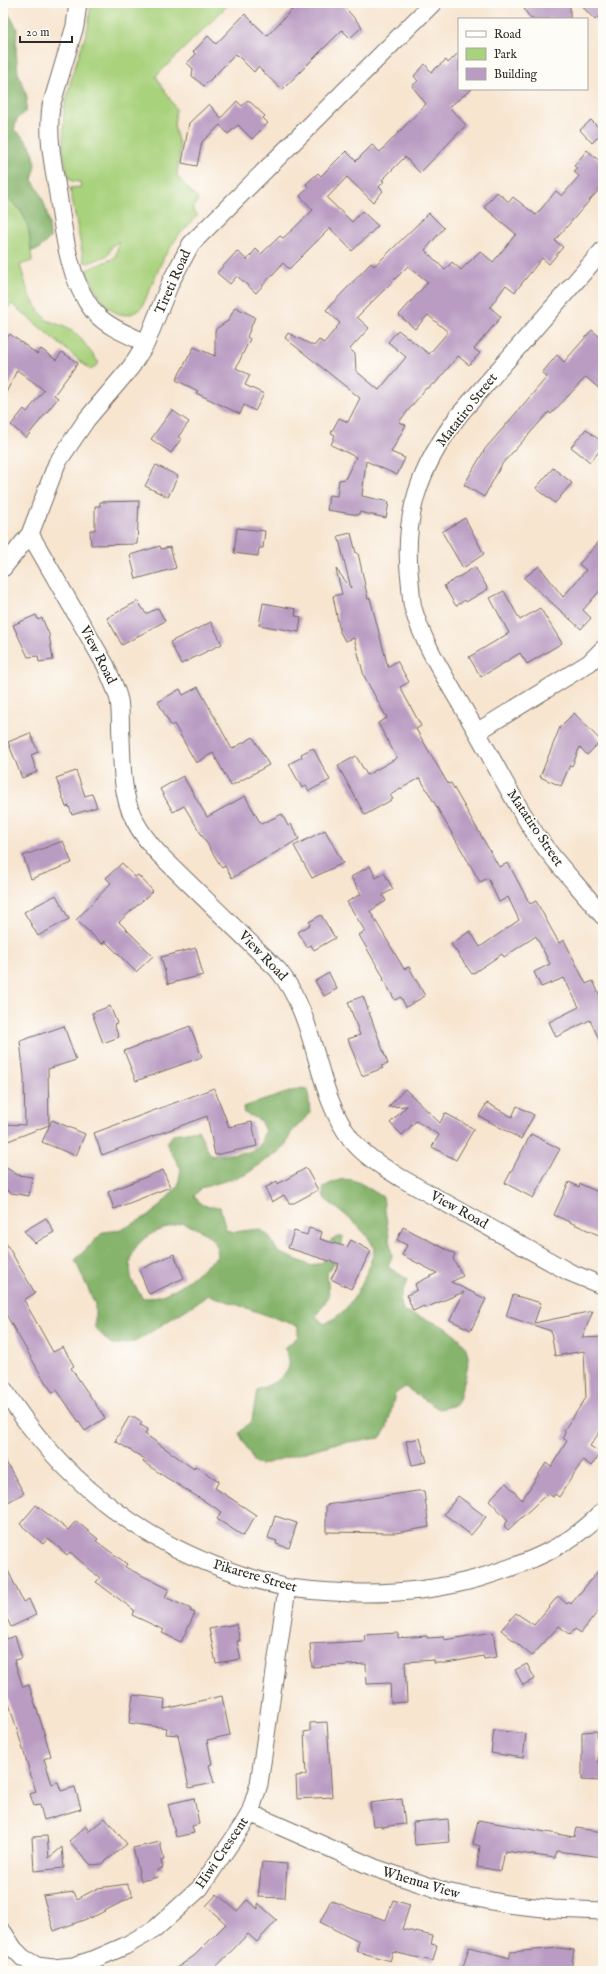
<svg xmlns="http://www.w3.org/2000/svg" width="606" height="1974" viewBox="0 0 606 1974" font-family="'IM FELL English',serif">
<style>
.green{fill:#a9d27d;stroke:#6a7e54}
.forest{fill:#86b46c;stroke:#58704c;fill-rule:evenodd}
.building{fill:#ba9cc3;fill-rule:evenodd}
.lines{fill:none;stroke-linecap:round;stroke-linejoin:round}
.street-casing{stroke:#726c65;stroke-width:19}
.street{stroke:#fff;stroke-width:17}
.labels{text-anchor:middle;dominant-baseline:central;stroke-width:3.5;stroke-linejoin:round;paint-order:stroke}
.street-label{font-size:14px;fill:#2b2b2b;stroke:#fdfcf7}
</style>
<rect width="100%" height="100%" fill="#fdfcf7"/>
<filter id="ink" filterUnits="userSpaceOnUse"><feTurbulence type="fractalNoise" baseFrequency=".025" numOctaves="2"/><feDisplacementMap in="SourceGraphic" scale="8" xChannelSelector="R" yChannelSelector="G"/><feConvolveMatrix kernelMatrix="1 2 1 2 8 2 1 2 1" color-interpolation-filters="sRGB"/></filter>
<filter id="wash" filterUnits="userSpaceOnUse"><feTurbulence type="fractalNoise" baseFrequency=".012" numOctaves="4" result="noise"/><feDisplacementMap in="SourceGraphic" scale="16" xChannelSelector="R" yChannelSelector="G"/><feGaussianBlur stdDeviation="0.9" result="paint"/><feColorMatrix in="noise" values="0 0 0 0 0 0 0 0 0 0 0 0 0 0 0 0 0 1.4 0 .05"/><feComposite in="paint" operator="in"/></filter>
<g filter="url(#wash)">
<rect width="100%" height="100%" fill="#f7e5d0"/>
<path class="green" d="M91 3H230L156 76 176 109 174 126 180 148 177 176 198 200 192 210 198 215 178 236 164 257 142 307C115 332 95 291 86 270L114 258 116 255 119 241 112 246 108 255 89 263 84 262 70 188 81 187 80 182 72 181 71 178H68L63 149 64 109 73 72 88 28Z
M3 195C31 215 29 229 32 261L20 265 29 295 39 311 47 320 67 328 78 335 99 363 91 370 12 304 3 315Z"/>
<path class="forest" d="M3 4 17 28 16 51 18 73 27 97 26 111 17 119 14 130C33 143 39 158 32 180 45 198 49 216 50 238L39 249 31 251C28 222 28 212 3 195Z
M302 1088 308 1090 310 1113 291 1133 284 1148 245 1175 201 1188 194 1196 202 1205 220 1207 226 1230 234 1232 259 1229 269 1236 278 1252 312 1266 323 1262 332 1239 343 1236 341 1254 327 1273 329 1296 316 1316 324 1324C354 1311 364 1280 374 1252 374 1234 338 1210 324 1198L323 1192 324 1187C350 1171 359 1183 383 1197L392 1256 388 1267 407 1279 400 1301 404 1312C427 1319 466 1330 468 1357 469 1370 462 1387 459 1399L456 1405 439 1409 405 1387 395 1394 387 1428 380 1438 333 1444 260 1465 255 1463 239 1433 252 1420 257 1390C277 1382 300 1372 284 1348L298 1337V1326L209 1295 135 1342 112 1345 95 1328V1304L75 1260 103 1232 121 1230 153 1213 178 1186 181 1169 166 1143 174 1134 198 1130 211 1156 248 1152 259 1147 265 1131 260 1120 244 1113 243 1107ZM182 1223C198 1228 220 1237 217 1257 195 1274 172 1299 142 1298 139 1291 132 1283 131 1276 125 1240 155 1230 182 1223Z"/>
<g id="blocks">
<path class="building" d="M298 3H341L362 27 350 38 342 30 282 90 258 67 254 72 236 54 204 86 192 76 193 69 187 63 196 54 193 52 208 36 216 44 245 14 267 36Z
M532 3H570V19H531L524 9Z
M579 3H603V12L595 20Z
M459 52V89H472L449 107 466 125 420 173 405 157 382 180 384 181 379 187 383 191 373 202 347 177 327 198 352 222 362 211 378 226 352 251 330 228 289 269 283 263 256 293 237 276 230 284 217 273 237 251 247 260 256 249 261 254 280 236 283 238 292 230 313 210 300 196 309 187 306 184 318 173 321 176 346 151 356 161 372 145 380 152 426 104 412 86 418 81 414 76 425 64 431 72 446 60 448 63Z
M248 100 265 116 263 118 268 123 252 139 238 125 228 134 220 125 202 142 197 166 182 163 189 123 209 104 221 118 237 101 242 106Z
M591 120 603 132 592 143 580 130Z
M587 150 603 164V185L557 238 555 241 563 247 549 264 542 258 515 292 506 285 490 307 501 317 474 349 480 353 469 365 458 356 434 385 433 383 429 388H426L399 422 406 425 391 452 405 458 397 475 366 461 362 496 389 502 386 518 359 512V515L327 510 329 495 337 496 339 480 345 479 356 457 331 445 335 435 331 433 339 418 348 422 360 398 285 338 288 333 314 346 319 340 324 343 340 323 326 310 371 263 374 266 383 258 429 213 444 228 425 250 445 270 452 262 461 270 480 251 493 262 516 234 484 207 497 192 509 202 513 197 536 215 556 191 562 196 579 176 574 172 577 168 574 166ZM408 266 428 282 399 315 415 329 428 315 448 332 429 354 398 330 388 342 406 357 379 390 356 371 355 354 350 349 369 328 357 317Z
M235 307 255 317 247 337 250 339 236 368 250 375 245 385 264 394 255 411 244 405 240 414 196 393 198 391 176 380 194 347 215 356V331L217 328 228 321Z
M592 330 603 340V392L586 377 551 414 549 412 502 464 484 497 464 485 485 449 547 377 542 373 557 355 564 362Z
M10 334 37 354 41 349 56 360 62 352 78 363 54 395 58 398 26 438 11 425 24 409 27 412 44 390 17 370 3 399V343Z
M172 410 189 422 178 437 181 439 171 453 151 439Z
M586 429 603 443V447L590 462 571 447Z
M156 465 178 476 168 497 145 486Z
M553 468 572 483 555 503 536 488Z
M139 501 137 544 91 545 90 530H95V506H100V502Z
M465 518 484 554 463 568 442 532Z
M237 528 265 531 263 548H259L258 556 234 553Z
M351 533 356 553H358L368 599 370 598 388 667 397 661 409 682 400 687 421 726 416 729 448 784 451 783 499 867 508 863 530 904 536 901 559 943 564 940 586 984 593 981 603 1002V1048L590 1020 556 1037 549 1022 579 1007 564 978 541 987 534 972 550 964 536 936 504 957 502 954 472 974 451 944 470 931 480 947 519 920 508 897 499 902 488 878 480 882 420 778 390 795 393 799 365 815 338 766 356 756 367 775 397 758 378 723 387 718 364 676 354 638 345 641 340 632 333 596 342 594 336 569 351 588 338 536Z
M603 537V587L583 610 591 618 581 629 524 578 539 566 563 597 586 570 579 564Z
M160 546 161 549 170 547 176 568 136 579 130 555Z
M475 567 488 589 466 602 465 600 456 606 444 586Z
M504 591 520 620 540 608 562 643 527 664 520 653 481 677 469 657 509 633 490 598Z
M138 601 146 614 158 608 165 621 122 645 107 618Z
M263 603 296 609 295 616 301 617 299 632 259 625Z
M36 615 38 620 42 618 49 634 53 660 39 662 38 656 28 657 13 625Z
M211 622 222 644 181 664 170 642Z
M198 687 232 749 253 737 269 765 231 786 213 753 196 763 174 724 171 726 158 702 180 689 183 695Z
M574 713 601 741 587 755 580 747 572 766 570 765 561 786 540 777 560 727Z
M30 733 38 752 31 755 37 772 22 778 8 742Z
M313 748 330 780 309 791 306 786 302 788 289 764 302 757 301 754Z
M76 771 85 796 92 794 97 807 72 815 69 806 66 807 56 778Z
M183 776 207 817 245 796 261 824 282 814 288 826 291 824 299 839 232 878 225 866 222 868 184 806 173 812 160 789Z
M325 830 343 863 312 878 294 846Z
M63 841 72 863 31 879 23 856Z
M122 863 135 877 138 875 153 891 119 922 153 956 136 972 105 941 102 944 76 920 111 883 106 878Z
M370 866 376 878 384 873 393 889 383 895 386 901 370 911 404 969 409 967 425 996 406 1007 401 997 395 1000 383 979 384 978 359 935 365 931 347 902 361 894 351 877Z
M56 895 69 919 38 936 24 912Z
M321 915 335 938 314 950 311 945 307 947 298 932 310 925 309 922Z
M196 948 203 975 168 984 161 957Z
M329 973 337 989 324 996 315 981Z
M363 996 388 1064 381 1066 383 1068 362 1076 348 1039 360 1035 348 1002Z
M110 1006 117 1023 114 1024 119 1037 103 1043 92 1013Z
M64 1026 76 1060 48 1069 49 1125 3 1143V1124L25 1125 24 1076 20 1041Z
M190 1026 202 1057 136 1081 124 1051Z
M214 1088 229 1127 252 1122 257 1146 215 1155 207 1116 102 1155 94 1133Z
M405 1089 440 1123 445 1113 474 1129 456 1160 432 1147 439 1135 416 1121 402 1135 390 1123 407 1106 388 1107Z
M487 1103 512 1117 517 1106 534 1115 521 1139 479 1116Z
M52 1120 85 1134 76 1156 42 1142Z
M531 1134 560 1149 533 1198 505 1183Z
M3 1166 18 1175 32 1177 29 1196 11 1193 3 1188Z
M306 1168 318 1190 294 1203H289L284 1195 272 1202 265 1188 277 1181 278 1184Z
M163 1170 170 1187 114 1209 108 1192Z
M569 1182 579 1187 580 1184 603 1194V1237L554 1215Z
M46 1218 54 1232 35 1243 24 1231Z
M403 1227 455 1254 453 1259 463 1276 451 1282 486 1299 471 1330 450 1320 464 1292 425 1308 424 1306 413 1311 407 1295 417 1290 415 1284 437 1273 402 1255 407 1245 397 1240Z
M309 1228 322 1232 320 1239 347 1247 351 1240 371 1251 351 1289 331 1279 339 1264 288 1248 294 1231 307 1235Z
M3 1238 35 1293 24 1300 53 1352 63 1347 74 1366 71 1368 105 1418 85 1431 57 1390 53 1393 45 1382 3 1309Z
M174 1254 184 1278 149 1294 139 1270Z
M513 1295 541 1303 534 1323 593 1311 582 1338 603 1337V1427L590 1446 601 1453 591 1466 583 1460 559 1497 555 1494 553 1497 548 1493 508 1530 504 1526 508 1520 489 1500 506 1483 522 1500 546 1463 551 1467 567 1441 563 1438 565 1432 564 1430 586 1398 584 1351 555 1356 551 1331 506 1316Z
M129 1417H135L142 1422 140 1425 148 1429 145 1434 194 1469 195 1466 219 1481 215 1488 256 1515 243 1536 217 1519 222 1512 167 1478 143 1462 145 1459 115 1441Z
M420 1438 427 1462 412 1465 406 1441Z
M3 1457 24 1493 3 1505Z
M417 1491H424L429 1527 396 1533 326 1532V1505Z
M458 1496 486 1517 471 1535 444 1514Z
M36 1505 68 1530 76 1521 98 1539 96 1541 127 1564 125 1567 169 1589 165 1597 191 1609 190 1611 195 1613 181 1642 162 1633 164 1630 132 1615 134 1610 96 1582 100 1578 70 1552 67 1555 48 1538 43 1544 20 1524Z
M275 1516 297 1523 289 1548 276 1544 277 1541 268 1538Z
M3 1560 23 1602 29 1599 36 1615 11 1627 3 1610Z
M603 1565V1605L581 1633 575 1629 570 1635 559 1626 532 1656 501 1630 516 1613 534 1625 558 1596 567 1604 569 1602 571 1604Z
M236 1624 240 1641H237L241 1659 216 1663 209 1629Z
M493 1632 497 1657 484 1659 483 1656 447 1663H434V1660L405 1662 407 1702 391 1703 390 1683 367 1684 366 1664 312 1667 310 1644 365 1641 364 1635 398 1633V1638L427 1636V1638L444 1637V1640Z
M3 1634H5L7 1639 15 1636 22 1658 14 1660 23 1687 29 1685 39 1716 51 1756 44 1759 52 1784 58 1782 61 1791 75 1787 81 1809 44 1820 40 1805 34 1806 30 1794 36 1792 3 1684Z
M527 1664 535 1679 523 1685 515 1670Z
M133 1695 165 1699 164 1709 222 1696 230 1735 207 1740 212 1764 209 1765 214 1783 189 1788 178 1735 166 1734 167 1728 129 1723Z
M327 1722 332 1797 297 1799 296 1776 306 1775 304 1732 310 1731V1723Z
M494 1730 526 1734 523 1758 491 1753Z
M597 1731 598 1762H603V1781L582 1780V1732Z
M194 1798 199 1824 192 1826 194 1833 176 1837 168 1804Z
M402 1799 405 1824 381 1827V1825L373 1826 370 1803Z
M105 1818 127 1844 102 1864 91 1865 69 1841 86 1826 88 1832Z
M448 1819 450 1842 415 1845 413 1822Z
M478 1820 574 1837 576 1828 603 1832V1857L556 1851 555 1858 505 1851 501 1871 477 1867 480 1846 473 1844Z
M47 1836 49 1858 62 1847 64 1868 34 1871 32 1837Z
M160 1842 164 1860 161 1861 163 1868 157 1870 158 1877 141 1881 133 1848Z
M262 1862 287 1864 285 1898 258 1897Z
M127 1884 133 1896 97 1915 54 1931 43 1896 74 1892 77 1899 98 1888Z
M217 1894 237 1911 247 1900 258 1909V1903L277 1920 257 1942 248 1934 212 1971H172L194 1956 226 1924 206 1906Z
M331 1900 354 1910 386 1920 393 1900 410 1905 402 1929 433 1936 431 1944 437 1945 433 1961 393 1952 390 1961 356 1951 359 1942 320 1922Z
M469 1947 510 1958V1952L559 1948 574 1950 571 1971H462Z"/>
</g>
</g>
<g filter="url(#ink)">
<use href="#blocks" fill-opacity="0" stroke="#726c65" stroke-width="1"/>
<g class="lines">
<defs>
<path id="street" d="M78 3 75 26 51 106C47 136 53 164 58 194 64 234 68 279 94 312 107 327 129 335 146 343
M603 250 459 415C420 467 402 515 410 581 411 590 411 600 413 608 425 650 453 689 474 727 496 765 515 805 541 842 560 868 583 891 603 916
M30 534 106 666C110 677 116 688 119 700 121 712 120 725 121 737 123 789 122 815 160 855L278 970C319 1020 314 1091 351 1139 364 1156 383 1167 401 1178L569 1272 603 1286
M3 568 30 534 57 463 87 419 131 367 146 343 171 281 191 244 433 3
M477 732 589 663 603 649
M3 1388C58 1476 139 1542 239 1574 255 1579 272 1585 289 1588 314 1591 340 1593 365 1593 405 1593 441 1589 479 1578 525 1564 570 1547 603 1511
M250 1813 375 1868 446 1892 507 1904 553 1909 603 1911
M3 1932 14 1949 23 1958 37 1966 53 1968 73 1966 95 1959 125 1946 155 1929 200 1888 243 1825 250 1813 259 1784 287 1588"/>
</defs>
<use href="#street" class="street-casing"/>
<use href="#street" class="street"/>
</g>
</g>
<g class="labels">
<g class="street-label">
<text transform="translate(173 282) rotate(-66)">Tireti Road</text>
<text transform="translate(467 410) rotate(-52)">Matatiro Street</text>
<text transform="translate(98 655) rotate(63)">View Road</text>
<text transform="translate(535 828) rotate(56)">Matatiro Street</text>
<text transform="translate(263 956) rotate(46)">View Road</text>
<text transform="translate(459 1210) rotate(29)">View Road</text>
<text transform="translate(255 1576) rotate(16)">Pikarere Street</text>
<text transform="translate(222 1853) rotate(-56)">Hiwi Crescent</text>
<text transform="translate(421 1883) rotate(17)">Whenua View</text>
</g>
</g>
<rect width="606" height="1974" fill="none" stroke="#fdfcf7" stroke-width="16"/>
<rect x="458" y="18" width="130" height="72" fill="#fdfcf7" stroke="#a9a8a5"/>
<rect x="466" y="31" width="20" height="6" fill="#ffffff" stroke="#a9a8a5"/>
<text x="494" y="38" font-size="12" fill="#2b2b2b">Road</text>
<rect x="466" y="48" width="20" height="12" fill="#a9d27d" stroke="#a9a8a5"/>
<text x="494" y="58" font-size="12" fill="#2b2b2b">Park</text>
<rect x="466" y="68" width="20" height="12" fill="#ba9cc3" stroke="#a9a8a5"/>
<text x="494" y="78" font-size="12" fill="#2b2b2b">Building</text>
<path d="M20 36v6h52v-6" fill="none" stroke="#2b2b2b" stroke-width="2"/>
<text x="26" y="36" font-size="12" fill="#2b2b2b" stroke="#fdfcf7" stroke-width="3" paint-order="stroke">20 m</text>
</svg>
